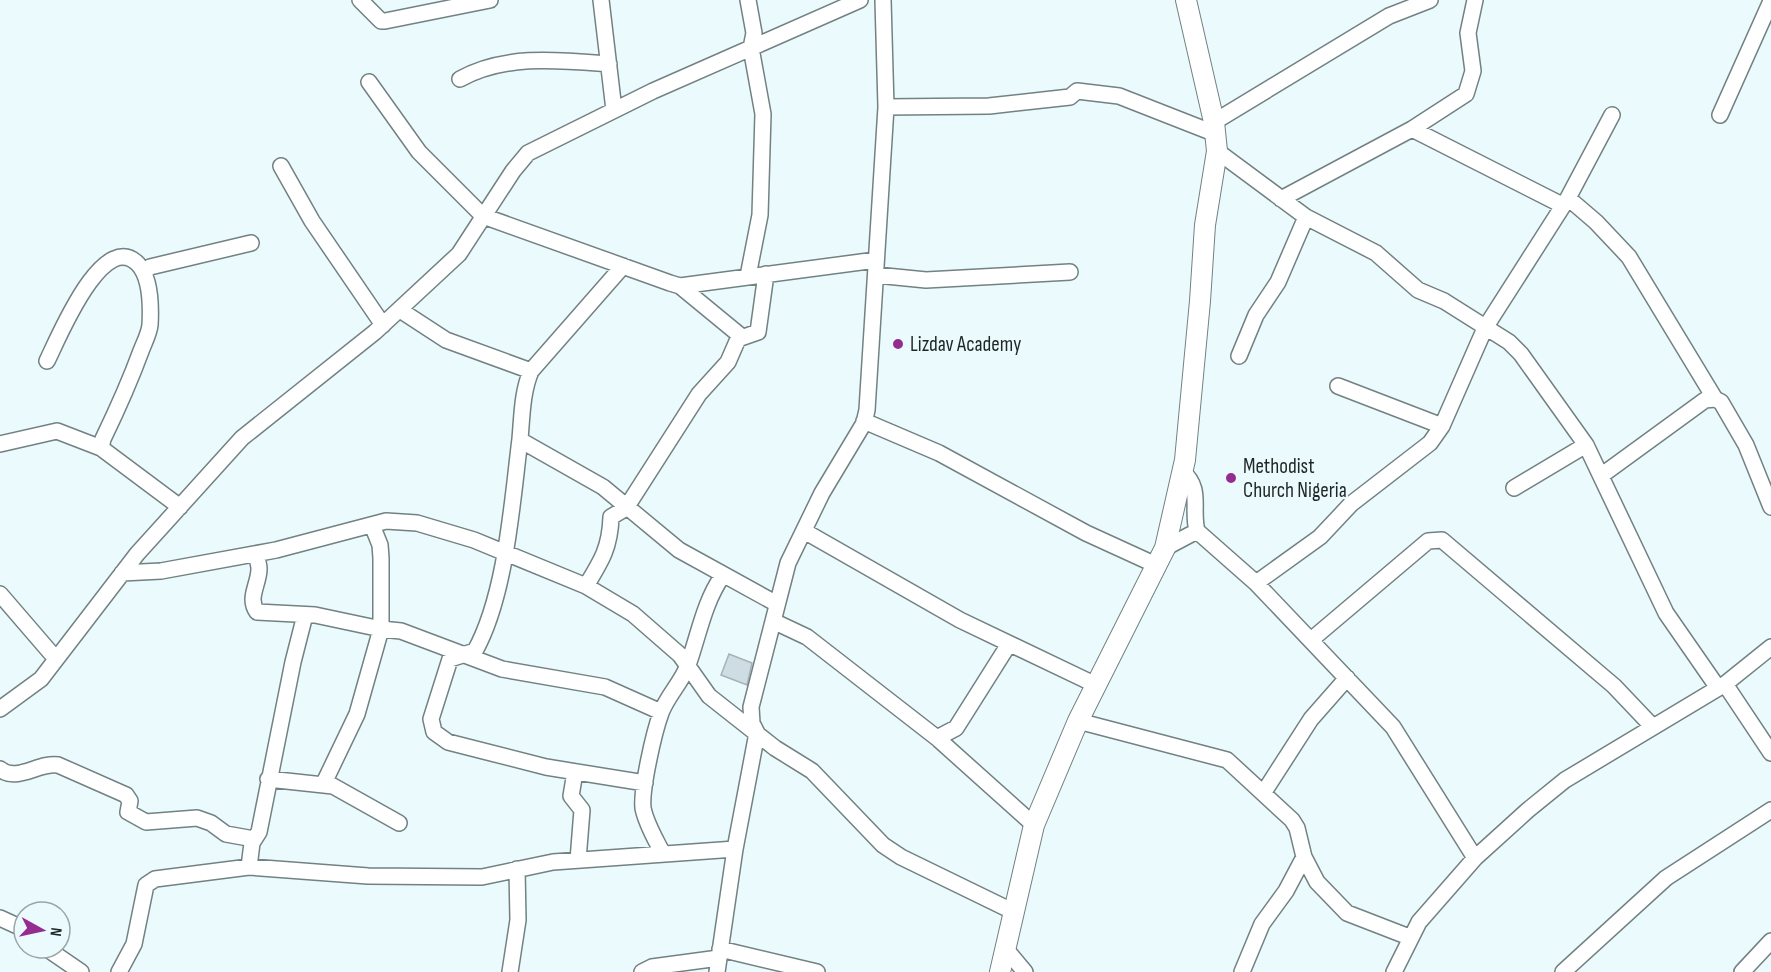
<svg xmlns="http://www.w3.org/2000/svg" width="1771" height="972" viewBox="0 0 1771 972" font-family="'Sofia Sans Condensed',sans-serif">
<style>
.building{fill:#cedce3;stroke:#a5b3b9;stroke-width:1.5}
.lines{fill:none;stroke-linecap:round;stroke-linejoin:round}
.minor-casing{stroke:#728182;stroke-width:18}
.tertiary-casing{stroke:#728182;stroke-width:22}
.minor{stroke:#fff;stroke-width:15}
.tertiary{stroke:#fff;stroke-width:20}
.poi-dot{fill:#952d91;stroke:#ebfbfd;stroke-width:2}
.labels{text-anchor:middle;dominant-baseline:central;stroke-width:4.5;stroke-linejoin:round;paint-order:stroke}
.poi-label{font-size:21px;fill:#1f2626;stroke:#ebfbfd;text-anchor:start}
</style>
<rect width="100%" height="100%" fill="#ebfbfd"/>
<path class="building" d="M729 654 752 663 747 685 721 675Z"/>
<g class="lines">
<defs>
<path id="minor" d="M360 0 381 21H385L490 0
M601 0 614 110
M748 0 754 33 751 48 763 114 760 215 748 276
M460 79C505 54 559 60 609 64
M369 82 419 152 483 216 670 283 680 286 876 260
M886 107 989 106 1070 97 1077 91 1119 96 1216 134
M1720 115 1771 1
M1214 122 1389 16 1430 0
M1412 129 1562 205
M1217 151 1306 217 1376 253 1418 290 1444 301 1509 342 1521 354 1586 445 1666 613 1718 688
M281 166 312 221 383 325
M1568 198 1596 222 1629 257 1715 399 1721 402 1746 445 1771 507
M1281 199 1412 129 1466 94 1473 71 1468 33 1475 0
M623 266 531 371C522 392 522 417 520 439 512 503 506 595 475 651L450 659 431 719 434 732 448 742 546 767 645 783
M144 272 150 267 251 243
M876 275 926 280 1070 272
M680 286 742 337
M400 310 446 340 531 371
M1239 356 1256 315 1278 282 1306 217
M47 361C58 339 103 228 138 264 151 278 151 307 150 325 149 334 144 343 141 351 130 381 117 410 103 439L101 448
M1338 386 1442 426
M864 421 939 453 1086 533 1156 565
M520 440 603 487 679 550 777 604
M0 444 57 431 101 448 180 507
M1182 471C1203 489 1191 508 1197 531L1256 583 1393 727 1475 858
M1602 475 1705 400 1715 399
M1514 488 1586 445
M804 531 960 620 1096 685
M1165 548 1197 531
M256 554C257 559 259 564 259 569 259 584 247 598 257 612L315 615 381 629 401 631 502 669 605 687 661 712
M122 573 161 571 276 550 386 521 417 523 474 540 586 586 633 614 680 655 709 696 775 748 812 771 883 845 901 857 1012 911
M1256 583 1320 537 1351 504 1430 443 1442 426 1485 328 1568 198 1612 115
M586 586C602 560 610 547 611 517L626 508 699 394 728 362 738 339 758 332 766 274
M0 594 56 659
M773 621 807 637 937 738 1034 825
M1311 640 1428 541 1442 540 1614 686 1652 726
M1725 684 1771 753
M0 709 41 679 137 554 242 438 375 332 459 254 513 171 528 153 653 91 860 0
M1078 721 1227 760 1292 820 1297 828 1304 857 1317 882 1347 913 1409 937
M937 738 956 728 1009 644
M0 769C16 783 39 762 58 765L126 795 130 801 128 812 146 822 197 818 211 823 226 834 254 839
M575 772 571 796 582 810 578 860
M268 779 333 786 399 823
M323 785 357 714 381 629V558L380 545 372 525
M1264 792 1311 719 1347 678
M663 854C656 840 646 824 643 808 641 789 654 732 661 713 667 696 682 682 688 665 699 634 704 602 723 575
M249 867 252 843 259 832 293 662 305 615
M0 918 24 929
M46 948 81 972
M1005 948 1025 972
M720 949 817 972
M119 972 134 944 146 885 155 879 249 867 368 876 482 877 553 862 735 849
M510 972 518 920 517 869
M642 972 652 967 719 958
M717 972 735 849 757 733 752 723 751 707 788 563 822 493 864 423 867 410 886 107 883 0
M1242 972 1262 924 1286 891 1304 857
M1394 972 1419 922 1475 858 1528 810 1565 780 1725 684 1771 647
M1563 972 1666 878 1771 810
M1742 972 1771 941"/>
<path id="tertiary" d="M1000 972 1034 825 1078 721 1165 548 1185 460 1200 301 1205 225 1217 151 1214 122 1186 0"/>
</defs>
<use href="#minor" class="minor-casing"/>
<use href="#tertiary" class="tertiary-casing"/>
<use href="#minor" class="minor"/>
<use href="#tertiary" class="tertiary"/>
</g>
<g class="poi-dot">
<circle cx="898" cy="344" r="6"/>
<circle cx="1231" cy="478" r="6"/>
</g>
<g class="labels">
<g class="poi-label">
<text x="910" y="344">Lizdav Academy</text>
<text x="1243" y="466">Methodist<tspan x="1243" dy="24">Church Nigeria</tspan></text>
</g>
</g>
<g transform="translate(42 930) rotate(98)"><circle r="28" fill="#ebfbfd" stroke="#99a6a7" stroke-width="1.5"/>
<path d="M0-4.5L10 22L0 15L-10 22Z" fill="#952d91"/>
<text y="-9" font-size="16" font-weight="bold" text-anchor="middle" fill="#1f2626">N</text>
</g>
</svg>
